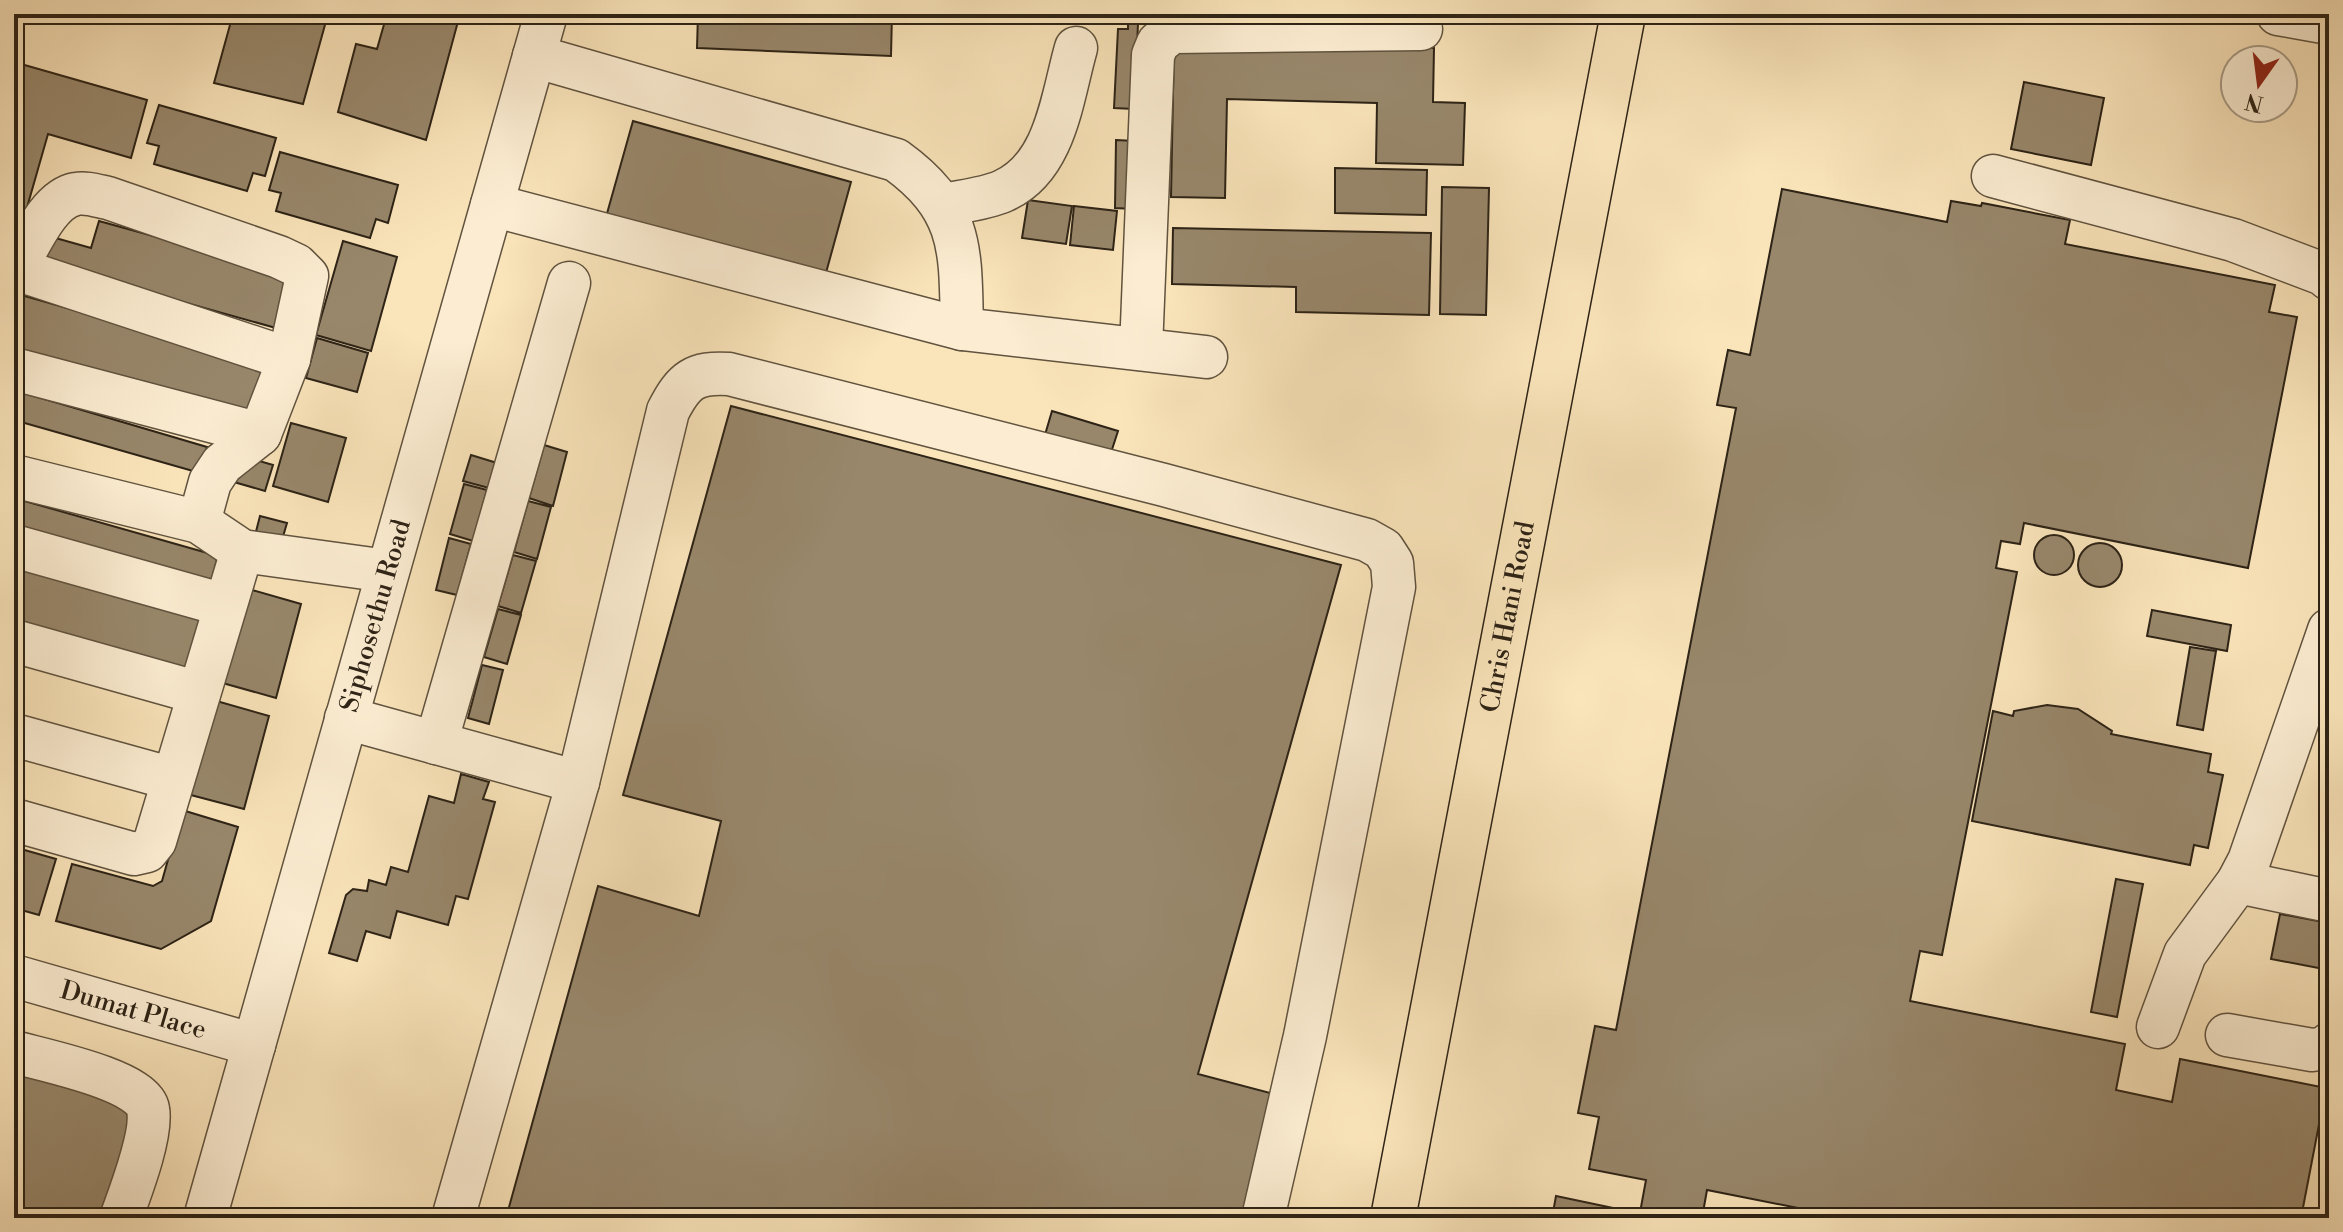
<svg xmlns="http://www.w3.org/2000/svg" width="2343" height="1232" viewBox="0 0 2343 1232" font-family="'Libre Bodoni',serif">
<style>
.building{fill:#98876b;stroke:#2d2316;stroke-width:2}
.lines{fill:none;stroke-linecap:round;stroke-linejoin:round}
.minor-casing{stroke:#60533f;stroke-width:45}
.major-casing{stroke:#2d2316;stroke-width:47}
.minor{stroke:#fcedd2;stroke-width:42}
.major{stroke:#fae4ba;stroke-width:44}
.labels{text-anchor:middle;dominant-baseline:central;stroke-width:7;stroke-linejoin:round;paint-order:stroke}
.street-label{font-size:26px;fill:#2d2316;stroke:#fcedd2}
</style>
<rect width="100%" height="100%" fill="#fae4ba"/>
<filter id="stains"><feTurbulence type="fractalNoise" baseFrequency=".0025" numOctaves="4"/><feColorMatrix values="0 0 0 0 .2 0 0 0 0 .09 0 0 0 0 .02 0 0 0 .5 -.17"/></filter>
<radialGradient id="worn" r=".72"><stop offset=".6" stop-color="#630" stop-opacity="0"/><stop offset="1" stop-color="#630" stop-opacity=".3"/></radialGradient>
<path class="building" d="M233 14H328L303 104 214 83Z
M387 14H460L426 140 338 112 356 44 377 49Z
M698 14H892L891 56 697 48Z
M1128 24H1138L1134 109 1114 108 1118 29H1128Z
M1174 41 1434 48 1433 102 1465 103 1463 165 1376 163 1377 103 1227 99 1225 198 1171 197Z
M14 62 147 100 131 158 48 134 14 253Z
M2024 82 2104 98 2091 165 2011 149Z
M159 105 276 138 265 176 253 173 247 191 154 164 159 146 147 143Z
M633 121 851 182 824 280 606 217Z
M1116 140 1135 141 1133 209 1115 208Z
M280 152 398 185 388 223 376 219 370 238 276 211 281 193 269 190Z
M1335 168 1427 170 1426 215 1335 213Z
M1442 187 1489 188 1486 315 1440 314Z
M1782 189 1947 222 1951 201 1981 206 1982 203 2070 220 2065 244 2275 285 2269 312 2297 317 2248 568 2024 523 2020 544 2001 541 1996 568 2017 572 1942 955 1920 951 1910 1001 2125 1044 2116 1090 2172 1102 2180 1059 2326 1088 2301 1218H1848L1707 1190 1702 1218H1639L1646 1180 1589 1169 1599 1117 1578 1113 1595 1026 1616 1030 1736 408 1717 405 1728 350 1750 355Z
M1028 200 1072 206 1066 244 1022 238Z
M1074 206 1117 211 1113 250 1070 245Z
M99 221 298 276 283 330 44 263 52 237 91 248Z
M1173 228 1431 233 1429 315 1296 312V287L1172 284Z
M343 241 397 257 371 351 316 335Z
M14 293 273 366 258 421 14 351Z
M317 338 368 353 357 392 306 378Z
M14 390 207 447 200 473 14 420Z
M731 406 1341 565 1198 1074 1278 1095 1243 1218H506L598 886 699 916 721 821 623 795Z
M1052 411 1118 431 1107 465 1042 445Z
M291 423 346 438 328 502 273 486Z
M544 445 567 452 553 506 529 498Z
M235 454 273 465 265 491 227 480Z
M471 455 497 463 489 488 463 481Z
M464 484 487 490 473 541 450 534Z
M14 498 218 556 211 582 14 526Z
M528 501 551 507 537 559 514 552Z
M260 516 287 523 279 550 253 543Z
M2034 555a20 20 0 1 1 40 0a20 20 0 1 1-40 0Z
M449 538 471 544 457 595 436 590Z
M2078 565a22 22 0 1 1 44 0a22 22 0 1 1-44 0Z
M513 555 536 561 521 613 498 606Z
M14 565 201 617 186 670 14 622Z
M245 588 301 604 276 698 219 682Z
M498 609 521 615 507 664 484 657Z
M2152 610 2231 625 2227 651 2147 636Z
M2190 647 2216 651 2203 730 2177 725Z
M482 665 503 670 489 724 468 718Z
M213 700 269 716 244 809 187 794Z
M2047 705 2078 709 2112 731 2111 734 2211 754 2208 772 2223 775 2208 848 2194 845 2190 865 1972 821 1993 711 2013 716 2014 711Z
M461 774 489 782 483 799 495 802 468 899 456 896 448 925 397 911 390 938 366 931 357 961 329 953 346 895 353 889 367 891 369 880 386 885 391 867 408 872 429 796 454 803Z
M182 810 238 827 211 921 161 949 56 921 72 864 153 886 162 881Z
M14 847 56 859 39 915 14 908Z
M2116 879 2143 884 2117 1017 2091 1012Z
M2280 914 2329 923V970L2271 959Z
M14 1066 126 1097 138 1117 110 1218H14Z
M1556 1196 1618 1209 1616 1218H1552Z"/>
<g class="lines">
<defs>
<g id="minor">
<path d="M2278 14 2329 23"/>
<path d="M534 56 896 160C965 210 960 252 962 329"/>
<path d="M1993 176 2233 240 2323 274 2329 279"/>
<path d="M492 205 962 329 1206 357"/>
<path d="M943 205C962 201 985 199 1003 191 1056 168 1062 97 1076 48"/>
<path d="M16 269 289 359"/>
<path d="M14 271C29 248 47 199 76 194 86 192 98 196 108 198L279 257 296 265 307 276 289 359 260 434 222 464 210 482 199 522"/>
<path d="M1141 349 1153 55 1158 43 1172 32 1421 29"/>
<path d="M14 369 260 434"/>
<path d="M14 476 199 522 242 551 387 571"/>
<path d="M14 546 224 605"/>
<path d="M14 641 199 693"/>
<path d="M346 718 578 782"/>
<path d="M14 735 173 779"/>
<path d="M436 743 569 283"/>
<path d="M14 820 134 854 147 851 155 841 242 551"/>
<path d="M2238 882 2329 901"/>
<path id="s1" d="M14 976 254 1045"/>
<path d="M2158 1027 2185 954 2238 882 2249 861 2329 630"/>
<path d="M2227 1035 2312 1050 2326 1048 2329 1044"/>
<path d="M14 1052C42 1060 143 1080 148 1109 153 1134 130 1193 121 1218"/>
<path id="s2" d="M205 1218 546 14"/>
<path d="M453 1218 578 782 668 411C684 380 694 372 729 374L1164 485 1367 540 1383 549 1392 563 1394 587 1305 1036 1263 1218"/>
</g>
<g id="major">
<path id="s3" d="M1393 1218 1623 14"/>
</g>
</defs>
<use href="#minor" class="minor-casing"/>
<use href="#major" class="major-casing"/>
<use href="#minor" class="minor"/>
<use href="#major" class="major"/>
</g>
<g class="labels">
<g class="street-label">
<text stroke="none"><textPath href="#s2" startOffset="626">Siphosethu Road</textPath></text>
<text stroke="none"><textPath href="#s3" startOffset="612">Chris Hani Road</textPath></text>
<text stroke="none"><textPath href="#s1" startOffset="124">Dumat Place</textPath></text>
</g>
</g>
<rect width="2343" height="1232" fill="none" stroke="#fae4ba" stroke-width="48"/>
<rect x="16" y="16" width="2311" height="1200" fill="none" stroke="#2d2316" stroke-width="4"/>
<rect x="24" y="24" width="2295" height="1184" fill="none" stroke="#2d2316" stroke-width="2"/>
<g transform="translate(2259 84) rotate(194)"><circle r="38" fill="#fcedd2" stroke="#a99c87" stroke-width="2"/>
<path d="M0-6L14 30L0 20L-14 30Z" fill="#8f2418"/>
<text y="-12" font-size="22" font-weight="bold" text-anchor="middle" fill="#2d2316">N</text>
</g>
<rect width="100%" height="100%" filter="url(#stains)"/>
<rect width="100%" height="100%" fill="url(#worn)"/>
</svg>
